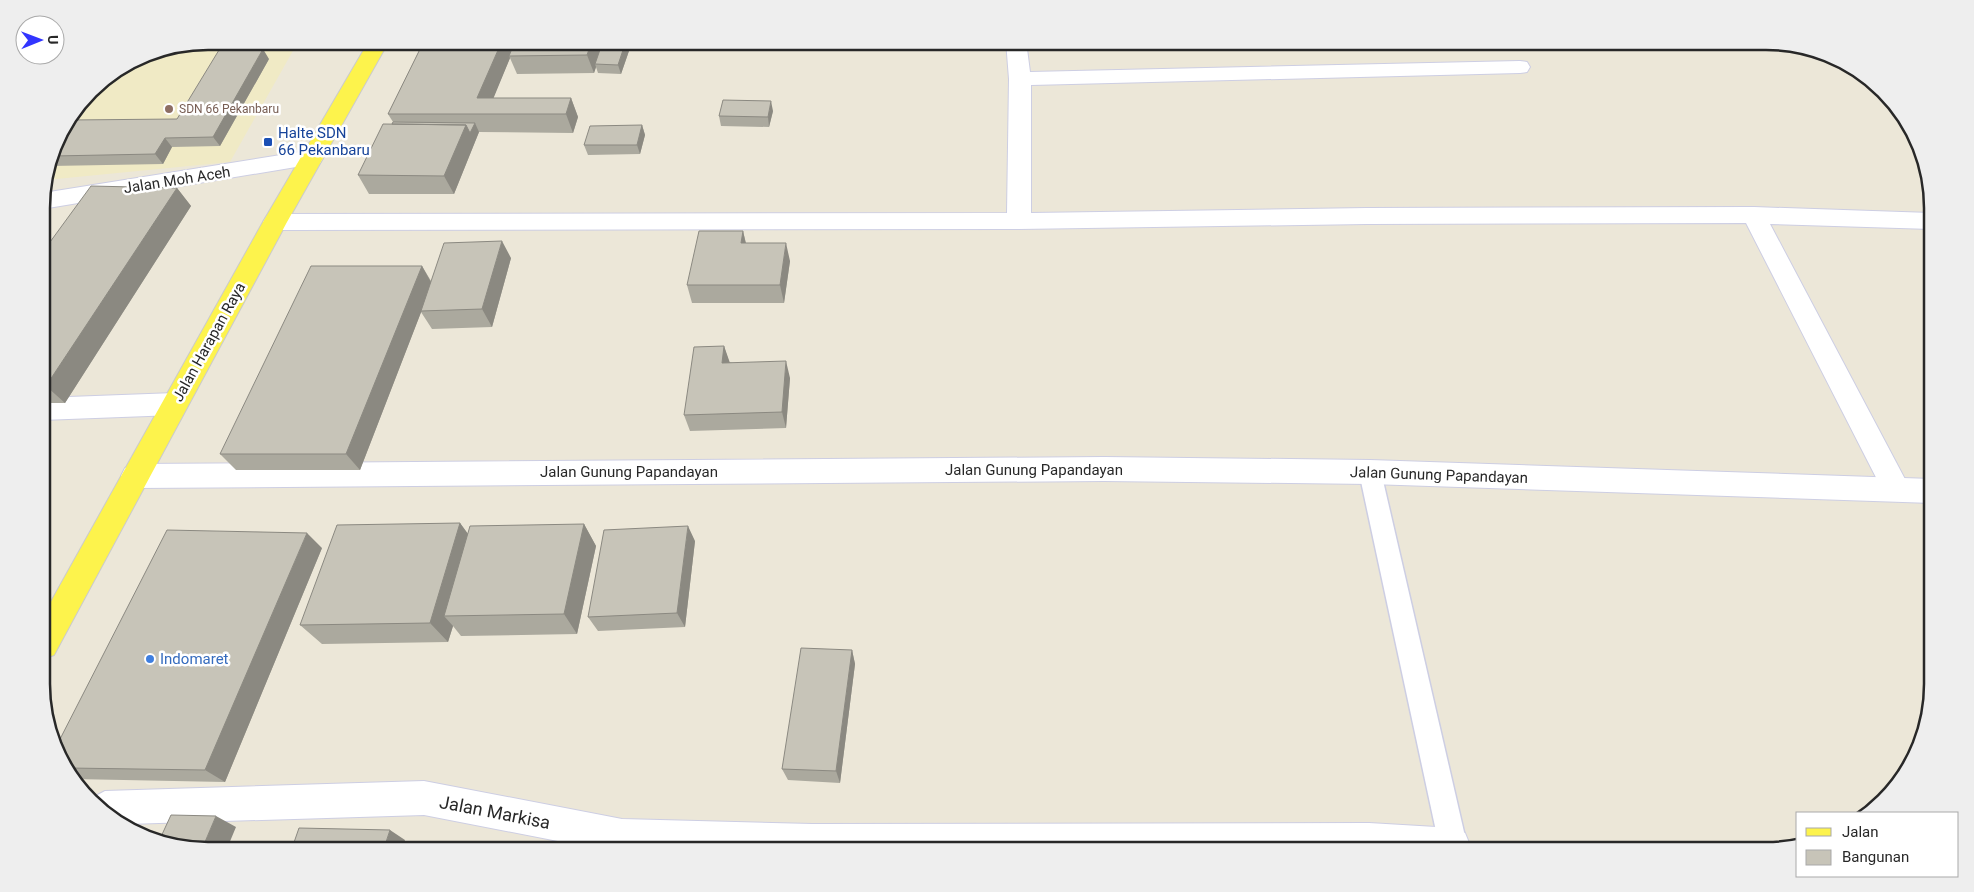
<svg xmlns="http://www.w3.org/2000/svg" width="1974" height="892" viewBox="0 0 1974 892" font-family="Roboto,sans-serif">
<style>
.education{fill:#f0eac5}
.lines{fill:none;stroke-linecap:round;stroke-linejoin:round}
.service-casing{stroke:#cdcee3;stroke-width:3}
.minor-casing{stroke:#cdcee3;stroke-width:2}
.tertiary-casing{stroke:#cdcee3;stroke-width:2}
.primary-casing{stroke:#cbcbcb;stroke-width:2}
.service{fill:#fff;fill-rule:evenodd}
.minor{fill:#fff;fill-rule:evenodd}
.tertiary{fill:#fff;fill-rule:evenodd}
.primary{fill:#fdf34c;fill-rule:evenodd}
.wall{fill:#aba99e}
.shaded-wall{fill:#8b8981}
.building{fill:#c7c4b8;stroke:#8b8981}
.education-dot{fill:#8d6e63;stroke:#fff;stroke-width:2}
.transit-dot{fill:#1a4fb4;stroke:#fff;stroke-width:2}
.shop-dot{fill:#3f7fe0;stroke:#fff;stroke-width:2}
.labels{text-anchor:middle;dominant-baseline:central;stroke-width:5;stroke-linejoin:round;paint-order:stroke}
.far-education-label{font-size:12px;fill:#785e54;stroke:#fff;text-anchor:start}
.transit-label{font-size:15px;fill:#164399;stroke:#fff;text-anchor:start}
.street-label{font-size:15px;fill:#282828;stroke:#fff}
.shop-label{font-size:15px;fill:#366cbe;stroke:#fff;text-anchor:start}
.near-street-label{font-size:18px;fill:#282828;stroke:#fff}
.rim{fill:none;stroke:#282828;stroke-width:2.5}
</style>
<rect width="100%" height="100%" fill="#ece7d8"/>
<path class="education" d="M294 49 230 162 46 180 58 135 98 83 145 54 158 51Z"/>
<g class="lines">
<defs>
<path id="service" d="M1370 462 1378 465 1381 472 1467 845 1465 850H1441L1439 845 1359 472 1362 465Z"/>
<path id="minor" d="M1006 41H1026L1030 72 1520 61 1527 62 1530 67 1527 72 1520 73 1031 85V213L1367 208 1754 207 1931 213V229L1770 224 1906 481 1910 489 1906 497 1896 501 1886 497 1746 223 1367 224 1019 229 275 230 267 228 263 222 267 216 275 214 1007 213 1009 79Z
M312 150 320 153 323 158 320 163 42 209 43 193Z
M175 393 184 396 188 404 184 412 175 415 42 420V398Z
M424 781 622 819 812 824 1369 823 1453 828 1465 833 1472 850 609 851 424 815 127 824 92 798 105 791Z"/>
<path id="tertiary" d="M1104 457 1370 460 1932 479V503L1370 484 1104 481 135 488 125 484 121 476 125 468 135 464Z"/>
<path id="primary" d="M369 41H389L287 222 54 655 43 659V616L263 222Z"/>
</defs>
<use href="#service" class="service-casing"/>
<use href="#minor" class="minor-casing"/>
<use href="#tertiary" class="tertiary-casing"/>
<use href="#primary" class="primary-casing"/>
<use href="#service" class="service"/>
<use href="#minor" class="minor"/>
<use href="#tertiary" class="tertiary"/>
<use href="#primary" class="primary"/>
</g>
<path class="wall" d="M208 41H271L266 42 262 48 208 46 205 42Z
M424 41 630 48 621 74 598 73 596 67 594 73 517 74 510 58 493 98H571L578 117 573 133 479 132 454 194H369L358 175 393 122 388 114Z
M269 59 220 146 172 147 163 164 50 166 58 135 177 119Z
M773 111 769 127 721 126 719 116Z
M642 125 645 135 640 154 588 155 584 145Z
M177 188 191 206 65 403H42V253Z
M743 231 746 243 790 261 784 303H692L687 285Z
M511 258 492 327 432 329 421 312 360 470H236L220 454 422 266 431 281Z
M724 346 729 362 790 378 786 428 690 431 684 415Z
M460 523 468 534 584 524 596 546 577 634 461 636 453 626 448 642 322 644 300 625Z
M695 541 685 627 598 631 588 617Z
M322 548 225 782 73 779 58 743Z
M852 650 855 664 840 783 788 780 782 769Z"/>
<path class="shaded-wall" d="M258 41H265L266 42 262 48Z
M502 41H517L509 56 510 58 487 114 477 98Z
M592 41H604L595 64 596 67 594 73 587 55Z
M626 41H628L630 48 621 74 618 65Z
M263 49 269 59 220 146 213 137Z
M571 98 578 117 573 133 566 114Z
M771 101 773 111 769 127 768 117Z
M475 123 479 132 454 194 444 176 466 125Z
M642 125 645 135 640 154 637 145Z
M165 138 172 147 163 164 155 154Z
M177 188 191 206 65 403 46 386Z
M743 231 747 249 741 243Z
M502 241 511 258 492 327 482 309Z
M786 243 790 261 784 303 780 285Z
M422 266 432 284 360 470 346 454Z
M724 346 730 363H722Z
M786 361 790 378 786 428 782 412Z
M42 442 45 444 42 449Z
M460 523 476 545 444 616 453 626 448 642 430 623Z
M584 524 596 546 577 634 564 614Z
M688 526 695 541 685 627 677 613Z
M307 533 322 548 225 782 205 770Z
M852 650 855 664 840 783 836 771Z
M216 816 236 827 226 851H208L202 849Z
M390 830 405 840 402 851H383Z"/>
<path class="building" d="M424 41H502L477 98H571L566 114H388Z
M515 41H592L587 55 509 56Z
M603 41H626L618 65 595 64Z
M263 49 213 137 165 138 155 154 53 156 58 135 70 120 177 119 219 50Z
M723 100 771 101 768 117 719 116Z
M393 122 475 123 470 133 466 125 392 124Z
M383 124 466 125 444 176 358 175Z
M642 125 637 145H584L590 126Z
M91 186 177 188 46 386H42V253Z
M699 231H743L741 243H786L780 285H687Z
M502 241 482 309 421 311 444 243Z
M311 266H422L346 454H220Z
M724 346 722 363 786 361 782 412 684 415 694 347Z
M460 523 430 623 300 625 337 525Z
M584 524 564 614 444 616 470 526Z
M688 526 677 613 588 617 604 530Z
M167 530 307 533 205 770 69 768 58 743Z
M801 648 852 650 836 771 782 769Z
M171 815 216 816 202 849 159 841Z
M299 828 390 830 383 851H291Z"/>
<circle class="education-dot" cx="169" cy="109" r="5"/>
<rect class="transit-dot" x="263" y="137" width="10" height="10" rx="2.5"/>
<circle class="shop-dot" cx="150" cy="659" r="5"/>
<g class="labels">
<g class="far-education-label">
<text x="179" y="109">SDN 66 Pekanbaru</text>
</g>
<g class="transit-label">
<text x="278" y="133">Halte SDN<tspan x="278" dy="17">66 Pekanbaru</tspan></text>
</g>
<g class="street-label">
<text transform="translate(177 180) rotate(-9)">Jalan Moh Aceh</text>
<text transform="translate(209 342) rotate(-61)">Jalan Harapan Raya</text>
<text x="1034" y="470">Jalan Gunung Papandayan</text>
<text x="629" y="472">Jalan Gunung Papandayan</text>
<text transform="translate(1439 475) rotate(2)">Jalan Gunung Papandayan</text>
</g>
<g class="shop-label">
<text x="160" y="659">Indomaret</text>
</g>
<g class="near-street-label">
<text transform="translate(495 812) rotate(11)">Jalan Markisa</text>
</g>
</g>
<path d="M0 0H1974V892H0ZM208 50H1766A158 158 0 0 1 1924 208V684A158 158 0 0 1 1766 842H208A158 158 0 0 1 50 684V208A158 158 0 0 1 208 50Z" fill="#eee" fill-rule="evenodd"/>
<path class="rim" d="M208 50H1766A158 158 0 0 1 1924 208V684A158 158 0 0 1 1766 842H208A158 158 0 0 1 50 684V208A158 158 0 0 1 208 50Z"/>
<rect x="1796" y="812" width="162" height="65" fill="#ffffff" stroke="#a9a9a9"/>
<rect x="1806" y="828" width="25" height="8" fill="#fdf34c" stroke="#a9a9a9"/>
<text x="1842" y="837" font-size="15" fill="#282828">Jalan</text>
<rect x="1806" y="850" width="25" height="15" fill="#c7c4b8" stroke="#a9a9a9"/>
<text x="1842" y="862" font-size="15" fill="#282828">Bangunan</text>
<g transform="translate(40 40) rotate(89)"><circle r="24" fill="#ffffff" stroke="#a9a9a9"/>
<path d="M0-4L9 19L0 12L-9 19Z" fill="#3235ff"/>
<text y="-8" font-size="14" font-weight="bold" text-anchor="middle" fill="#282828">U</text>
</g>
</svg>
